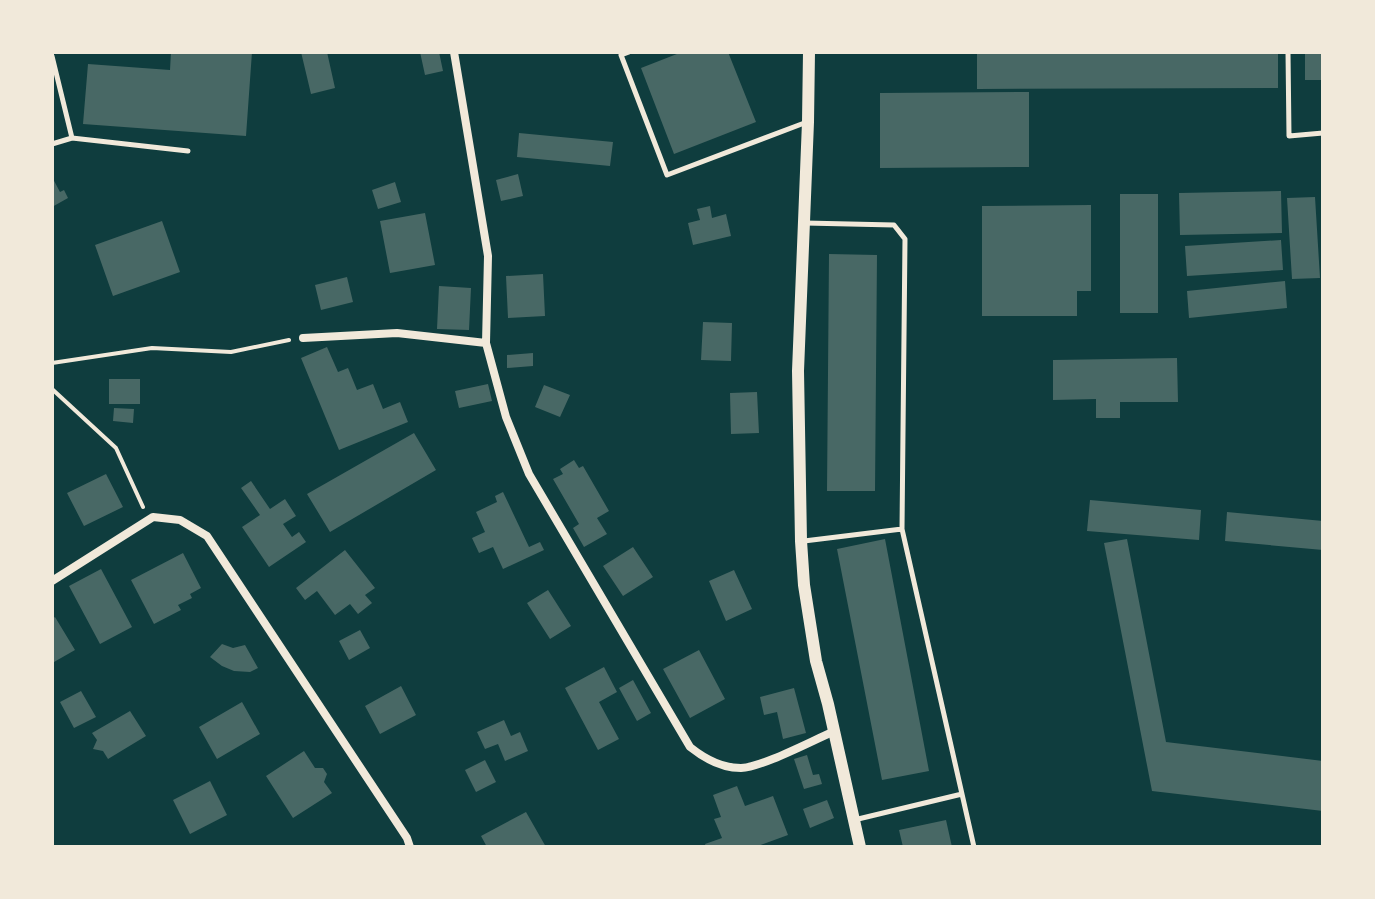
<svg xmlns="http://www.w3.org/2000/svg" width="1375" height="899" viewBox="0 0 1375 899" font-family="'DM Sans',sans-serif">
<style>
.building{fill:#486865}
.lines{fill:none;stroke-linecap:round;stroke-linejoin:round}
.path{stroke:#f1e9da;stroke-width:4}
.service{stroke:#f1e9da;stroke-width:5}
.minor{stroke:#f1e9da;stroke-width:8}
.tertiary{stroke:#f1e9da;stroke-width:12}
</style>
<rect width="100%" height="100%" fill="#0f3d3e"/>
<path class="building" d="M171 52H252L246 136 83 124 88 64 170 70Z
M301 52H327L335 88 311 94Z
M420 52H439L443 71 425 75Z
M682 52H728L756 122 674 154 641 68Z
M977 52H1278V88L977 89Z
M1305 52H1323V80H1305Z
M1029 92V167L880 168V93Z
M519 133 613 142 610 166 517 157Z
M518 174 523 196 501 201 496 180Z
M52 177 60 192 64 190 68 198 52 207Z
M395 182 401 202 378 209 372 190Z
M1281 191 1282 233 1180 235 1179 193Z
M1120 194H1158V313H1120Z
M1315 197 1320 278 1292 279 1287 198Z
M1091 205V291H1077V316H982V206Z
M710 206 712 218 726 214 731 236 693 245 688 223 700 220 697 209Z
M425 213 435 265 390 273 380 221Z
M162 221 180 272 113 296 95 245Z
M1281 240 1283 270 1187 276 1185 246Z
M829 254 877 255 875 491H827Z
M543 274 545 316 508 318 506 276Z
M347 277 353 302 321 310 315 285Z
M1285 281 1287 308 1189 318 1187 291Z
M439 286 471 288 469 330 437 329Z
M703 322 732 323 731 361 701 360Z
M327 347 338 372 348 368 357 390 373 384 383 409 400 402 408 422 339 450 301 358Z
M533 353V366L507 368V355Z
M1177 358 1178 402H1120V418H1096V399L1053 400V360Z
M109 379H140V404H109Z
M488 384 492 401 459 408 455 391Z
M544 385 570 395 560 417 535 407Z
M757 392 759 433 731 434 730 393Z
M114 408 134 409 133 423 113 421Z
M414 433 436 470 330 532 307 494Z
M574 460 579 468 583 466 609 511 597 518 607 534 584 547 573 528 579 524 553 479 563 474 560 469Z
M106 474 123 507 84 526 67 493Z
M251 481 270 509 285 499 296 516 283 524 292 537 299 532 306 542 269 567 242 527 260 515 241 488Z
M503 492 529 547 540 542 544 550 503 569 493 547 479 553 472 538 485 532 476 512 497 502 495 496Z
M1090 500 1201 510 1199 540 1087 531Z
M1227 512 1323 521V550L1225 541Z
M885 539 929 771 882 780 837 549Z
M1127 539 1166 742 1323 761V811L1152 791 1104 543Z
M633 547 653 577 623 596 603 566Z
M345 550 375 588 365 595 372 603 358 614 350 604 335 615 317 591 305 600 296 588Z
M183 553 201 588 190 594 192 598 178 605 181 610 154 624 131 580Z
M101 569 132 627 100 644 69 586Z
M734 570 752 609 726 621 709 581Z
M548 590 571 626 550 639 527 603Z
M55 617 75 650 54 662 52 659V619Z
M360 630 370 648 349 660 339 641Z
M222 644 233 648 245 645 258 668 250 672 234 671 222 666 210 657Z
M699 650 725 699 690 718 663 669Z
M604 667 617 692 599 702 619 739 598 750 565 688Z
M633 680 651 713 637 721 619 688Z
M401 686 416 715 380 734 365 706Z
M794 688 806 733 783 739 777 712 764 715 760 697Z
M81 691 96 717 74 728 60 702Z
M242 702 260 734 217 759 199 727Z
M130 711 146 736 108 759 103 751 93 749 97 740 92 733Z
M504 720 511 736 520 732 528 751 505 761 498 744 485 749 477 732Z
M304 751 315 768H323L327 774 324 782 332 793 293 818 266 776Z
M807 755 813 775 819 774 822 784 804 789 794 759Z
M485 760 496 782 476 792 465 770Z
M210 781 227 815 190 834 173 800Z
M737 786 745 806 773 796 788 835 755 847H706L705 844 722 838 714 819 721 817 713 795Z
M827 800 834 818 810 828 803 809Z
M526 812 546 847H487L481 836Z
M946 820 952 847H903L899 830Z"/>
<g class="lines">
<path class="path" d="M52 363 152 348 231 352 289 340
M52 389 116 448 143 507"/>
<path class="service" d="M629 52 621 55 667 175 807 122
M1288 52 1289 136 1323 133
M52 56 72 138 188 151
M52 144 72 138
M805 223 894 225 905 239 902 529 974 847
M804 541 902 529
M854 820 962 794"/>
<path class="minor" d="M454 52 488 256 486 343 506 417 529 474 690 747C705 759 721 768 741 768 763 767 813 740 835 731
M303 338 397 333 486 343
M52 581 153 517 180 520 207 536 407 838 410 847"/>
<path class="tertiary" d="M809 52 808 122 798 371 801 541 804 585 816 661 828 704 860 847"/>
</g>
<rect width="1375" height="899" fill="none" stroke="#f1e9da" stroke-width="108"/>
</svg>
